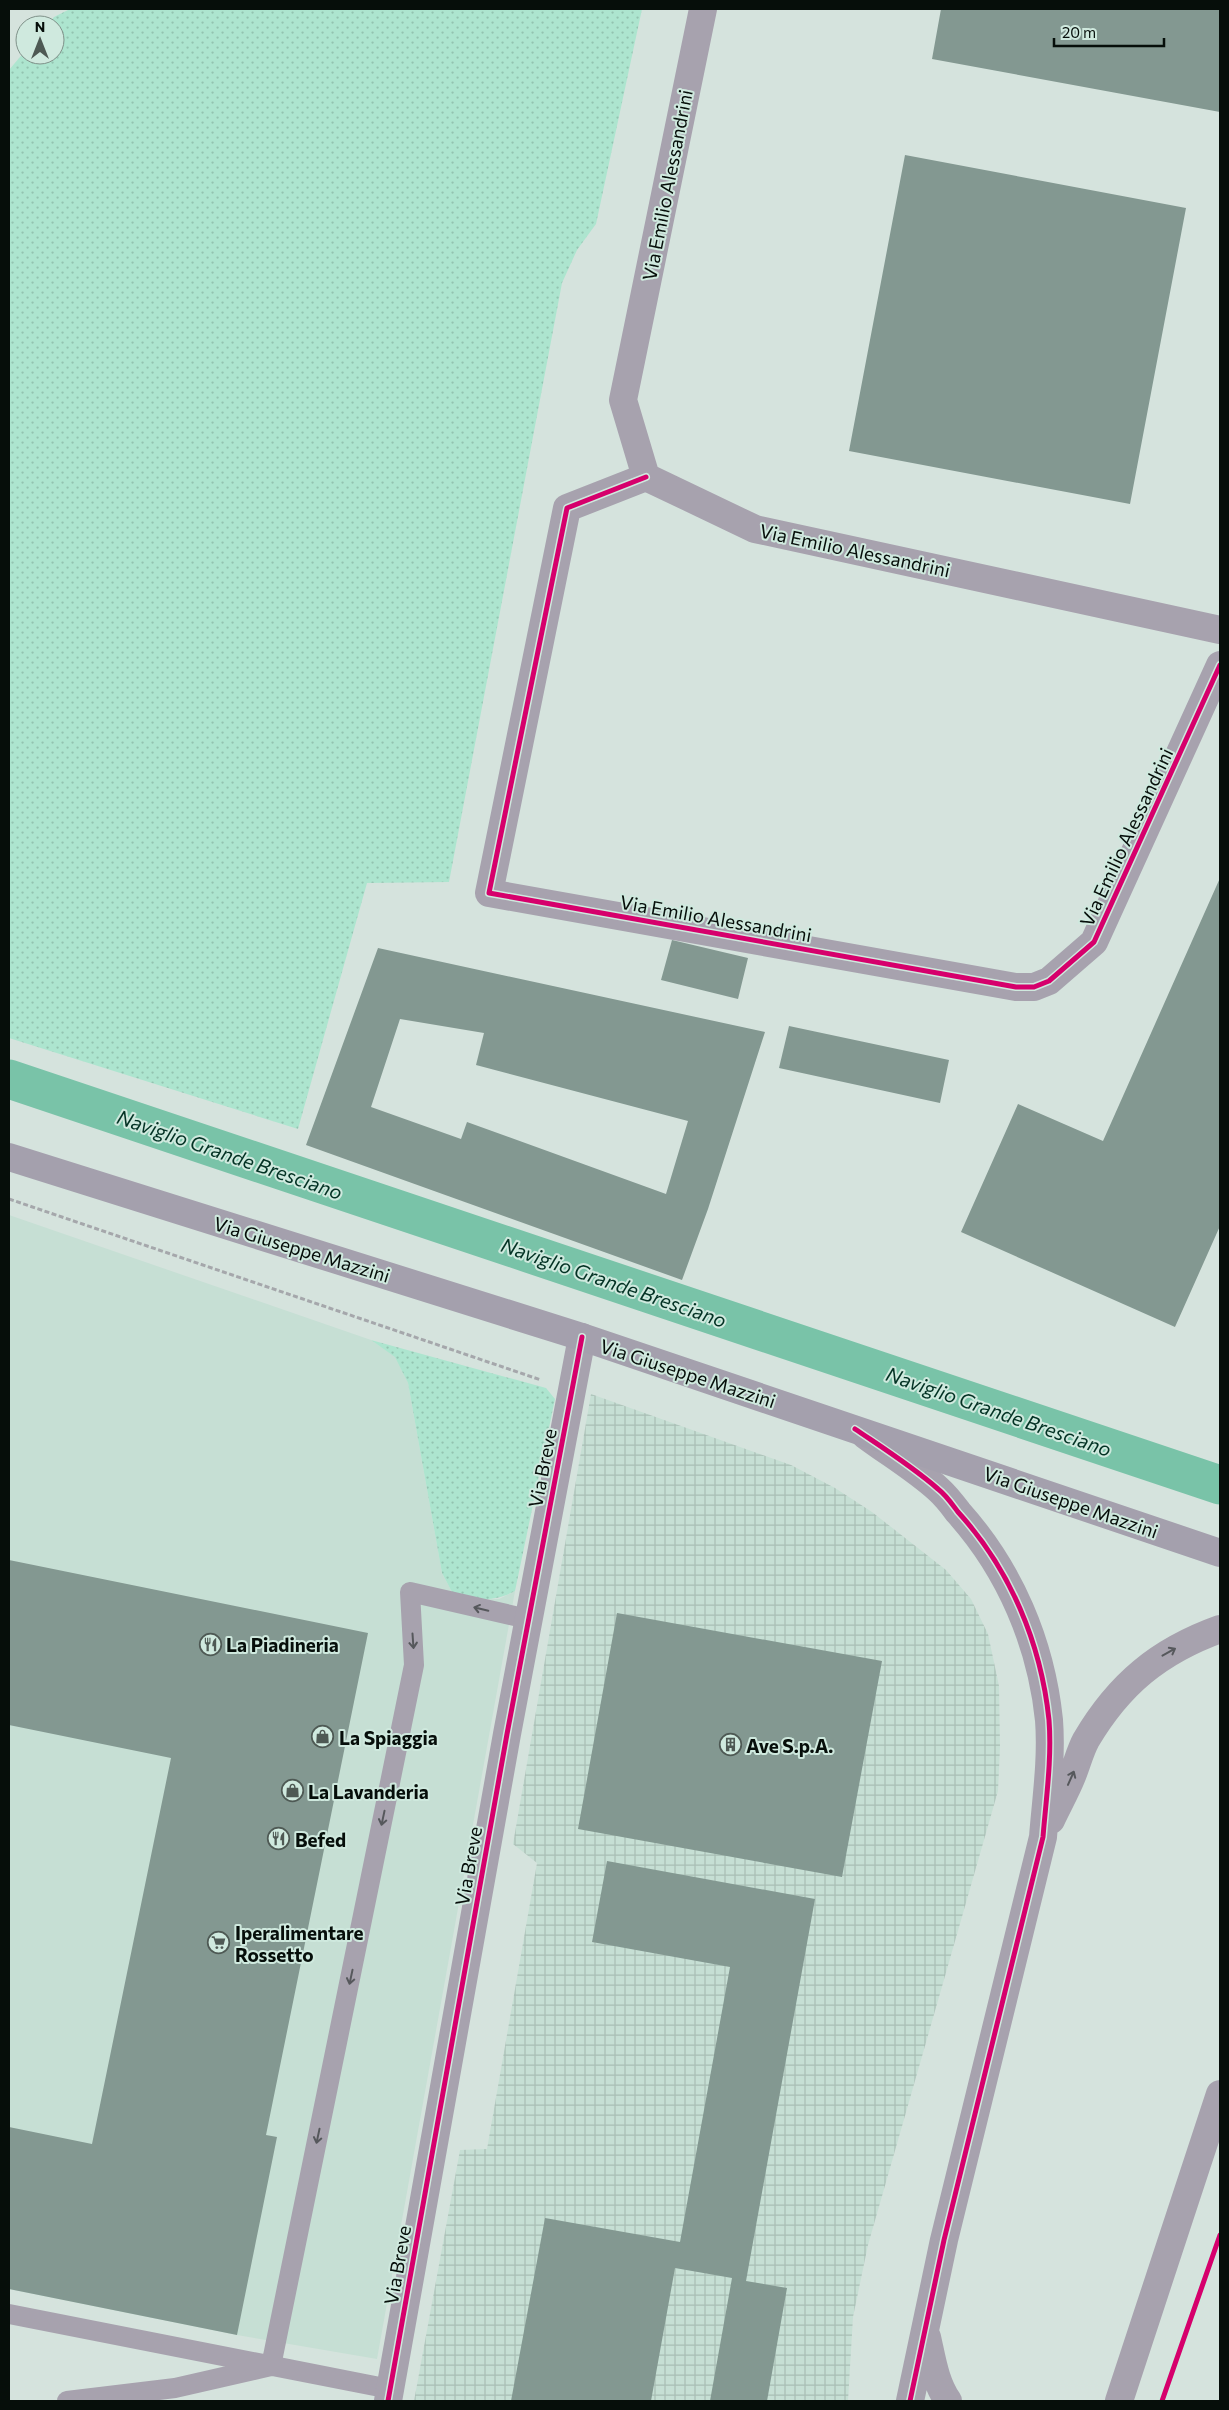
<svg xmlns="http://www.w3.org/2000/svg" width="1229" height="2410" viewBox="0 0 1229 2410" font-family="Commissioner,sans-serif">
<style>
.built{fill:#c6dfd4}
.industrial{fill:url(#industrial-grid)}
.grass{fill:url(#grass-dots)}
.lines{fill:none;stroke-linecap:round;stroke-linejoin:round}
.canal{stroke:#79c3a8;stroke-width:39}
.building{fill:#839891;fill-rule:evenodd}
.path{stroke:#a5a7ab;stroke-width:3;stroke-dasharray:5 2.5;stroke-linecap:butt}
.service{stroke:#a7a2ae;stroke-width:20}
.minor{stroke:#a7a2ae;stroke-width:28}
.tertiary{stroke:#a7a2ae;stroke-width:28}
.secondary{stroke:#a4a0ad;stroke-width:28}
.cycleway-casing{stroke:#cfe9de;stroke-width:8}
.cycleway{stroke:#d6006c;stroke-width:5}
.oneway{stroke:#56585c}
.labels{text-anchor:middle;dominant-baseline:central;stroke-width:4;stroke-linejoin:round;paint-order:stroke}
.street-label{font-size:19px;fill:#060e0a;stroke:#cfe9de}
.poi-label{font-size:19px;font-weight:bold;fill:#060e0a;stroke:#cfe9de;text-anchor:start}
.water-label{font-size:20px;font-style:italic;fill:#033224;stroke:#cfe9de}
</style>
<defs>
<pattern id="industrial-grid" width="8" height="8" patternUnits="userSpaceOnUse" patternTransform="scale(1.25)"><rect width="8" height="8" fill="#c6dfd4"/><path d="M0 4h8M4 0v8" fill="none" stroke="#a9beb5"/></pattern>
<pattern id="grass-dots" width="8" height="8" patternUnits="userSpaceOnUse" patternTransform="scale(1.25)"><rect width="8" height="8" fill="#ade5cf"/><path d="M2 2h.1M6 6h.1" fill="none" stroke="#93c3b0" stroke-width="1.8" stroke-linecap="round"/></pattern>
</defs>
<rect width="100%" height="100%" fill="#d5e3dd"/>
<path class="built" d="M9 1215 371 1340 396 1357 408 1383 442 1573 453 1594 478 1599H499L515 1591 377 2359 237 2335 9 2289Z"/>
<path class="industrial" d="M591 1394 791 1465 835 1488 872 1512 946 1570 971 1599 988 1634 999 1686 1000 1747 998 1791 868 2245 853 2317 848 2401H414L460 2150 487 2149 537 1863 513 1844Z"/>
<path class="grass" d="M70 9H642L596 224 577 250 562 283 449 882 367 883 298 1129 9 1038V70L25 51V55H55V25H47L54 17Z
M371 1340 546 1388 555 1399 515 1591C492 1603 477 1599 453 1594L442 1573 408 1383 395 1357Z"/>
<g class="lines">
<path class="canal" d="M9 1079 1220 1485"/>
</g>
<path class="building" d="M941 9H1220V112L932 59Z
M905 155 1186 208 1130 504 849 451Z
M1220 878V1226L1175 1327 961 1232 1018 1104 1103 1141Z
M672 940 748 958 738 999 661 980Z
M378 948 765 1032 708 1209 682 1280 306 1145ZM400 1019 484 1033 476 1065 688 1121 666 1194 467 1122 461 1139 371 1107Z
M789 1026 949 1060 940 1103 779 1068Z
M9 1560 368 1633 266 2135 277 2137 237 2335 9 2289V2127L92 2144 171 1758 9 1725Z
M617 1613 882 1661 842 1877 578 1829Z
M607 1861 815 1899 746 2281 787 2288 767 2401H710L732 2278 675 2268 651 2401H511L545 2218 680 2242 730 1967 592 1942Z"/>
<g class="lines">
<path class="path" d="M9 1199 541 1380"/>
<path class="service" d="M9 2314 390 2389
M67 2401 175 2388 271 2366 414 1665 410 1592 528 1619"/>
<path class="minor" d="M703 9 623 400 646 477 755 529 1220 630
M646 477 567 508 489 893 1016 987H1034L1049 981 1094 942 1220 665
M388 2401 507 1734 582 1337"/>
<path class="tertiary" d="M865 1435C889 1453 916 1469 938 1489 946 1496 952 1504 958 1512 1010 1570 1041 1643 1049 1720 1052 1759 1046 1799 1043 1837L944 2240 910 2401
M1051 1820C1058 1805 1066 1791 1072 1776 1077 1764 1080 1751 1086 1740 1119 1684 1159 1651 1220 1629
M927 2337C932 2359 935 2382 948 2401
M1119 2401 1220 2094"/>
<path class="secondary" d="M9 1157 582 1337 1220 1553"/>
<defs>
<path id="cycleway" d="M646 477 567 508 489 893 1016 987H1034L1049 981 1094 942 1220 665
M855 1429C883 1448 913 1467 938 1489 946 1495 952 1504 958 1512 1010 1569 1041 1643 1049 1720 1052 1759 1046 1799 1043 1837L944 2240 910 2401
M388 2401 507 1734 582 1337
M1162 2401 1220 2235"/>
</defs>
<use href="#cycleway" class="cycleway-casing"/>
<use href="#cycleway" class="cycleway"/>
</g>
<defs><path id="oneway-shaft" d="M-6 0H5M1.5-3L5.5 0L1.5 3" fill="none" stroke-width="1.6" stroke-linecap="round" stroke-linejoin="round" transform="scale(1.25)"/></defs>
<g class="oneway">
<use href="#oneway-shaft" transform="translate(481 1609) rotate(-167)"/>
<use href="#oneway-shaft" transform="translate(413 1641) rotate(86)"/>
<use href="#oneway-shaft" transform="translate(1169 1652) rotate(-29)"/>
<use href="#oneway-shaft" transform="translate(1071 1778) rotate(-66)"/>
<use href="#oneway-shaft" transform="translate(383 1818) rotate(102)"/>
<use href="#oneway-shaft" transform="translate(351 1977) rotate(102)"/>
<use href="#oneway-shaft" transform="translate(318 2136) rotate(102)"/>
</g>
<defs>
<symbol id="restaurant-ring" viewBox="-11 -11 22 22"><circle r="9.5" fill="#cfe9de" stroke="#4e5954" stroke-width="1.5"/><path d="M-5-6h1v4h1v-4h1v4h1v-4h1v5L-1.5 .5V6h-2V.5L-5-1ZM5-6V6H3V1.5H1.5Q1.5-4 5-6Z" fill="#4e5954"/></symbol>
<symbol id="shop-ring" viewBox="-11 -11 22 22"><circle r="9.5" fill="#cfe9de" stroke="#4e5954" stroke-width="1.5"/><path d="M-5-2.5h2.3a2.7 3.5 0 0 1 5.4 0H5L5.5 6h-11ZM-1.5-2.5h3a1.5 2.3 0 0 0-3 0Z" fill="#4e5954"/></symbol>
<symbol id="building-ring" viewBox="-11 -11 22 22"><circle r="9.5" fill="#cfe9de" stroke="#4e5954" stroke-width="1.5"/><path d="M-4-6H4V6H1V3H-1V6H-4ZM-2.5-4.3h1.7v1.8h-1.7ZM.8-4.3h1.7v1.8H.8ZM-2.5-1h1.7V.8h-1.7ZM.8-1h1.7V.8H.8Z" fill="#4e5954"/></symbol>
<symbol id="supermarket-ring" viewBox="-11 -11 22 22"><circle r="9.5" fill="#cfe9de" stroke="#4e5954" stroke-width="1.5"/><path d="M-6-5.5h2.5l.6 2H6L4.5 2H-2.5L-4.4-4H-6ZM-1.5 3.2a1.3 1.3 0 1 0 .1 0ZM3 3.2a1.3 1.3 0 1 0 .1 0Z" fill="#4e5954"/></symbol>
</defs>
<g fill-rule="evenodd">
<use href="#restaurant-ring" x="198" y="1632" width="25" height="25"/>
<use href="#shop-ring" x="310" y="1724" width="25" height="25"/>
<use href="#building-ring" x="718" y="1732" width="25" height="25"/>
<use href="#shop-ring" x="280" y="1778" width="25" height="25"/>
<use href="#restaurant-ring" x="266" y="1826" width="25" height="25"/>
<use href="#supermarket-ring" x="206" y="1930" width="25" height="25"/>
</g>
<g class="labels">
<g class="street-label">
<text transform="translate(667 185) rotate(-79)">Via Emilio Alessandrini</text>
<text transform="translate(855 550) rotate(12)">Via Emilio Alessandrini</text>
<text transform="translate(1126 837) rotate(-65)">Via Emilio Alessandrini</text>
<text transform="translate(716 918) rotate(10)">Via Emilio Alessandrini</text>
<text transform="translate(302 1249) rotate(17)">Via Giuseppe Mazzini</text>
<text transform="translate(688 1373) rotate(18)">Via Giuseppe Mazzini</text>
<text transform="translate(542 1468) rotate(-79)">Via Breve</text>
<text transform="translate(1071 1502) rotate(19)">Via Giuseppe Mazzini</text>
<text transform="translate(468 1866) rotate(-80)">Via Breve</text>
<text transform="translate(397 2265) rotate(-80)">Via Breve</text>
</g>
<g class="poi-label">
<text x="226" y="1644">La Piadineria</text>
<text x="339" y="1737">La Spiaggia</text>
<text x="746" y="1745">Ave S.p.A.</text>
<text x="308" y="1791">La Lavanderia</text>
<text x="295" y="1839">Befed</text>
<text x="235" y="1932">Iperalimentare<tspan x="235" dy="22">Rossetto</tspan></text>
</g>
<g class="water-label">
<text transform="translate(230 1154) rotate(19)">Naviglio Grande Bresciano</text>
<text transform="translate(614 1282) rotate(19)">Naviglio Grande Bresciano</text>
<text transform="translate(999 1411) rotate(19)">Naviglio Grande Bresciano</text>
</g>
</g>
<rect width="1229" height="2410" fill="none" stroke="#060e0a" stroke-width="20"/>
<g transform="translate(40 40)"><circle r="24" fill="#cfe9de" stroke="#7f9189"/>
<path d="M0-4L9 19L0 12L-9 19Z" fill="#4e5954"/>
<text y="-8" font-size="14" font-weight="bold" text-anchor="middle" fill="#060e0a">N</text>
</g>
<path d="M1054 38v8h110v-8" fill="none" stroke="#060e0a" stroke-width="2.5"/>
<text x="1062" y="38" font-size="15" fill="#060e0a" stroke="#cfe9de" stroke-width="4" paint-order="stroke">20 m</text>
</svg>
